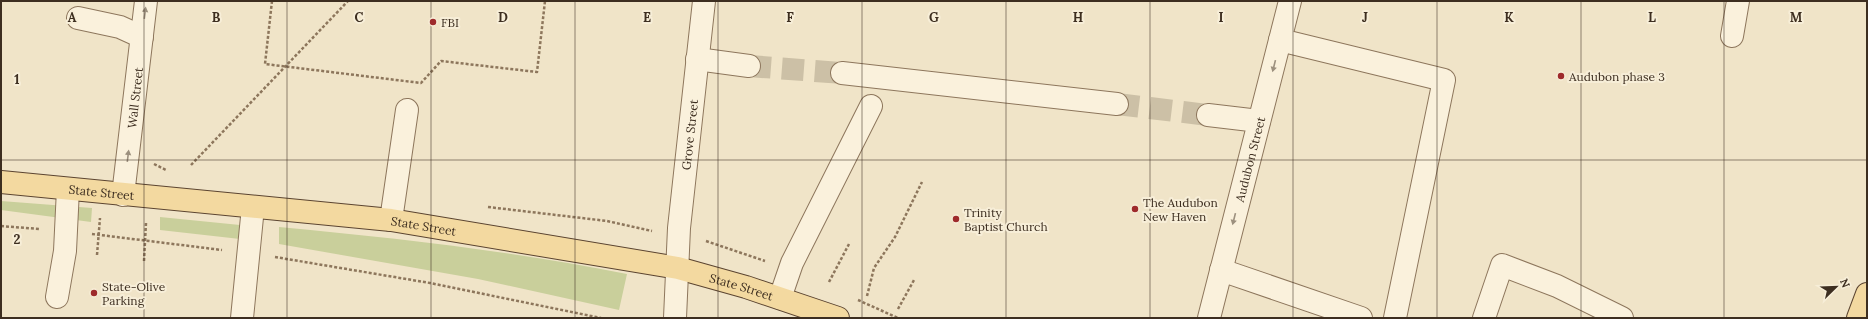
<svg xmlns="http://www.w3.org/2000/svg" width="1868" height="319" viewBox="0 0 1868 319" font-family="Lora,serif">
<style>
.green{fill:#c9cf9b}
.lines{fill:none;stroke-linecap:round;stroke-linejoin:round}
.minor-tunnel{stroke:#ccc0a6;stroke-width:22;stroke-dasharray:22 11;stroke-linecap:butt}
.minor-casing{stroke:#8d765c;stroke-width:24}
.major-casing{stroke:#5b4430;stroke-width:24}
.path{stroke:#8d765c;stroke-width:2.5;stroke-dasharray:3 2;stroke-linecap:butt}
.minor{stroke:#faf1dc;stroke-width:22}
.major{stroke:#f3d9a0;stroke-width:22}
.oneway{fill:#9c907e}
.grid{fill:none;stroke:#3d2e20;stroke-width:1;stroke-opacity:0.55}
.poi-dot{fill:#9e2a2b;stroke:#f7eed8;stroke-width:1.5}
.labels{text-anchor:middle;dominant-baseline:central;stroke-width:4;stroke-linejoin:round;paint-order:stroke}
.poi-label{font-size:12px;fill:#3d2e20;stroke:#f7eed8;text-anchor:start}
.street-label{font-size:12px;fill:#3d2e20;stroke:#f7eed8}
.grid-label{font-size:13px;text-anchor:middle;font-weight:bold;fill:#3d2e20;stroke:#f7eed8;stroke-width:4;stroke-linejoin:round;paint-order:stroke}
</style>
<rect width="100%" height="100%" fill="#f0e4c8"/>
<path class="green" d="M1 201 92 208 91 222 1 210Z
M160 217 240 225V239L160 230Z
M279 227C396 238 512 251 627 274L619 310 478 279 279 244Z"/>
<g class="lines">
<path class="minor-tunnel" d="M749 66 842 73
M1117 104 1208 115"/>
<defs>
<g id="minor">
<path d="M78 18 120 27 142 37"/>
<path d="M1732 36 1738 1"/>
<path d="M1280 40 1444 80 1395 318"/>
<path d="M697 59 749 66"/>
<path d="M842 73 1117 104"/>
<path d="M1208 115 1259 121"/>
<path id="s1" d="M123 195 146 1"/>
<path d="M391 220 407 110"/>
<path d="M1221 270 1361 318"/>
<path d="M57 297 65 251 68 189"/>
<path d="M780 298 792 263 871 106"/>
<path d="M242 318 253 207"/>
<path id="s2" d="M675 318 679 228 704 1"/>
<path id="s3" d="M1209 318 1290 1"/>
<path d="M1484 318 1502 265 1557 286 1622 318"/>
</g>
<g id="major">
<path id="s4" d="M1 182 391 220 678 268 746 287 838 318"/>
<path d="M1858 318 1867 294"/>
</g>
</defs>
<use href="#minor" class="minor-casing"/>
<use href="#major" class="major-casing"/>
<path class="path" d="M272 1 265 64 421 83 441 61 537 72 545 1
M154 164 166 170
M191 165 348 1
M488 207 607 221 652 231
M1 226 39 229
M92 234 222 250
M706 241 765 261
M97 255 100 218
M275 257 430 283 601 318
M144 261 146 223
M829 282 849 244
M867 296 874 268 895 237 922 182
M858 300 898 318
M898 309 914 280"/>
<use href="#minor" class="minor"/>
<use href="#major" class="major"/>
</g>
<defs><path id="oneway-solid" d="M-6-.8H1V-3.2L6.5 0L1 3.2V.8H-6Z"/></defs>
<g class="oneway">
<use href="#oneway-solid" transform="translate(145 13) rotate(-83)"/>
<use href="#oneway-solid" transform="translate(1274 66) rotate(104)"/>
<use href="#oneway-solid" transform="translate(128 156) rotate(-83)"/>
<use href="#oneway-solid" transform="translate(1234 219) rotate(104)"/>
</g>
<path class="grid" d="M144 1V318M287 1V318M431 1V318M575 1V318M718 1V318M862 1V318M1006 1V318M1150 1V318M1293 1V318M1437 1V318M1581 1V318M1724 1V318M1 160H1867"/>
<g class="poi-dot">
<circle cx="433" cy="22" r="4"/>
<circle cx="1561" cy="76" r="4"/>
<circle cx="1135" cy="209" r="4"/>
<circle cx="956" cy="219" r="4"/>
<circle cx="94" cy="293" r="4"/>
</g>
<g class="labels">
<g class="poi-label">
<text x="441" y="22">FBI</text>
<text x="1569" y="76">Audubon phase 3</text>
<text x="1143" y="202">The Audubon<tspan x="1143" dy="14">New Haven</tspan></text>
<text x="964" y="212">Trinity<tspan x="964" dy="14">Baptist Church</tspan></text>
<text x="102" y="286">State-Olive<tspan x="102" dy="14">Parking</tspan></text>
</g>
<g class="street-label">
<text stroke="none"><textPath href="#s1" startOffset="98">Wall Street</textPath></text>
<text stroke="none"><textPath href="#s2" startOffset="184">Grove Street</textPath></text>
<text stroke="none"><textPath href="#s3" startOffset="164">Audubon Street</textPath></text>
<text stroke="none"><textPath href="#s4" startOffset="101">State Street</textPath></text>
<text stroke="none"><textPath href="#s4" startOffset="425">State Street</textPath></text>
<text stroke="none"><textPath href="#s4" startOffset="749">State Street</textPath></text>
</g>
</g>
<g class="grid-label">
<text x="72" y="22">A</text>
<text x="216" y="22">B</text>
<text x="359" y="22">C</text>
<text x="503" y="22">D</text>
<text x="647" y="22">E</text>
<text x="790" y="22">F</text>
<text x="934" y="22">G</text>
<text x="1078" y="22">H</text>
<text x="1221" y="22">I</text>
<text x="1365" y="22">J</text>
<text x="1509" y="22">K</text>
<text x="1652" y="22">L</text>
<text x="1796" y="22">M</text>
<text x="17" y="84">1</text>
<text x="17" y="244">2</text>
</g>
<rect width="1868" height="319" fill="none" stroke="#3d2e20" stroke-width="4"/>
<g transform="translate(1836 287) rotate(67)" stroke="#f7eed8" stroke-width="3" paint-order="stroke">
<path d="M0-3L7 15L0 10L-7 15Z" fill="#3d2e20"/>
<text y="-6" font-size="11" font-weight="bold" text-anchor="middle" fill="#3d2e20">N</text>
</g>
</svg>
